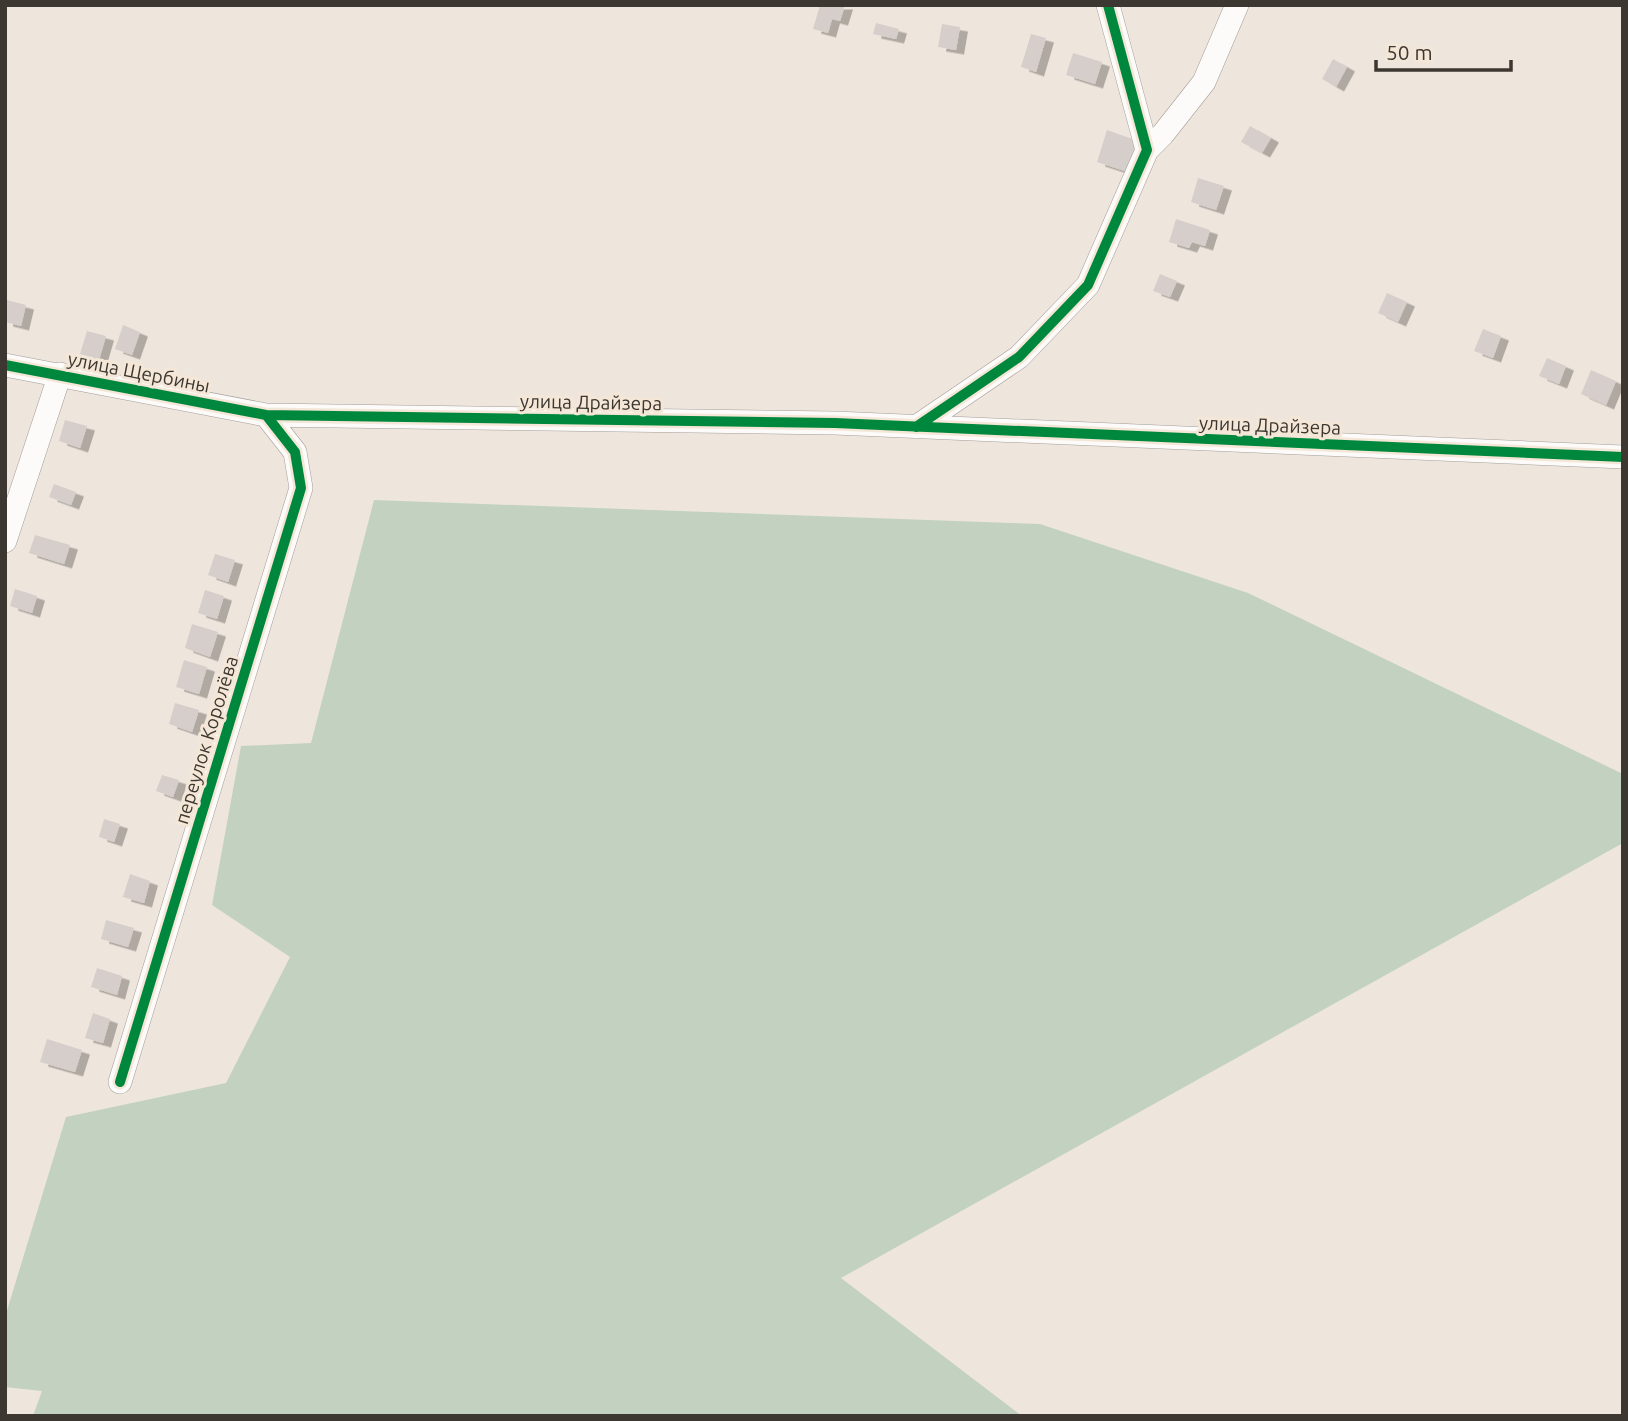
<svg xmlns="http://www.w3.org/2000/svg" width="1628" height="1421" viewBox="0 0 1628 1421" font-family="Ubuntu,sans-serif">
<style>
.green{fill:#c3d2c0}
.building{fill:#d6ceca;filter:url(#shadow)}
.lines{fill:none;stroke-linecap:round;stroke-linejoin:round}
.minor-casing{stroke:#a49d97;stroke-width:24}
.minor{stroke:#fcfbfa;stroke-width:23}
.cycleway-casing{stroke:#f4e7d7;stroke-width:15}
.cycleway{stroke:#00873e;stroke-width:10}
.labels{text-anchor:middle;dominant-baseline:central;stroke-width:6;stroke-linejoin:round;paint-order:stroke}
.street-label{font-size:19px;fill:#3c3730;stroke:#f4e7d7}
</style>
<defs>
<filter id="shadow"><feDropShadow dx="8" dy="4.5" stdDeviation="0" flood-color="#0004"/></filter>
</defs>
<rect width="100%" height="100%" fill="#eee6dd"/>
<path class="green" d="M374 500 1040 524 1248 593 1623 774V843L841 1278 1022 1416H33L42 1391 5 1387V1317L66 1117 226 1083 290 957 212 905 241 746 311 743Z"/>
<path class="building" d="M820 5H845L840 21 832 19 828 33 813 29Z
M876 23 899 29 896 39 873 34Z
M942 24 960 27 956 50 938 47Z
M1031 34 1046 38 1036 72 1021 67Z
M1073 53 1102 62 1095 84 1066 75Z
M1333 59 1347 67 1336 87 1322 79Z
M1250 126 1271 138 1262 153 1241 142Z
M1107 130 1138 141 1128 172 1097 162Z
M1198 178 1224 186 1216 210 1191 202Z
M1176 219 1210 230 1205 246 1192 242 1189 248 1169 242Z
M1160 274 1177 281 1170 297 1153 291Z
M1387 293 1407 302 1398 322 1378 313Z
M7 300 26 305 21 326 5 322Z
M123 325 140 332 132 355 115 349Z
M1483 329 1501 336 1493 358 1474 351Z
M87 331 106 336 99 360 80 354Z
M1547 358 1566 366 1559 384 1539 376Z
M1591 370 1616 381 1606 405 1581 394Z
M65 420 87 426 80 448 59 441Z
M54 484 76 492 71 505 49 497Z
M35 535 70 545 64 564 29 553Z
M215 554 235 560 228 582 208 575Z
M15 589 37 596 32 613 10 606Z
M205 590 224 596 217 619 198 613Z
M192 624 218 632 210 657 185 648Z
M184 660 207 667 199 694 176 687Z
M175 703 199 710 192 732 169 724Z
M162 775 179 780 173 797 156 791Z
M104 819 120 824 114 842 99 837Z
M130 874 150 881 144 903 123 897Z
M106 920 134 928 128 947 101 939Z
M97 968 122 976 117 995 91 987Z
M93 1013 110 1019 103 1043 85 1038Z
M47 1039 82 1050 75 1072 40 1062Z"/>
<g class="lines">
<defs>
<path id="minor" d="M1147 150 1163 134 1204 82 1237 5
M5 365 266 415 835 423 1623 457
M916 427 1019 357 1088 285 1147 150 1108 5
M5 541 60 374
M120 1082 301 488 295 452 266 415"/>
</defs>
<use href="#minor" class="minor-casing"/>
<use href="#minor" class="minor"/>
<defs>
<path id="cycleway" d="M5 365 266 415 835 423 1623 457
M916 427 1019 357 1088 285 1147 150 1108 5
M120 1082 301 488 295 452 266 415"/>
</defs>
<use href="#cycleway" class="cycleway-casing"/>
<use href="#cycleway" class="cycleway"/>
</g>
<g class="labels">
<g class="street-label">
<text transform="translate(139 372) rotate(11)">улица Щербины</text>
<text transform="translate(591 402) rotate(1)">улица Драйзера</text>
<text transform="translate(1270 425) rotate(2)">улица Драйзера</text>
<text transform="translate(206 740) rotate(-73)">переулок Королёва</text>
</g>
</g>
<rect width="1628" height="1421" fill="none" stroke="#3c3730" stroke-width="14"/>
<path d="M1376 60v10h135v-10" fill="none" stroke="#3c3730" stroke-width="3.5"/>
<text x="1386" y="60" font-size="21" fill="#3c3730" stroke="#f4e7d7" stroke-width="5" paint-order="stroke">50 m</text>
</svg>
